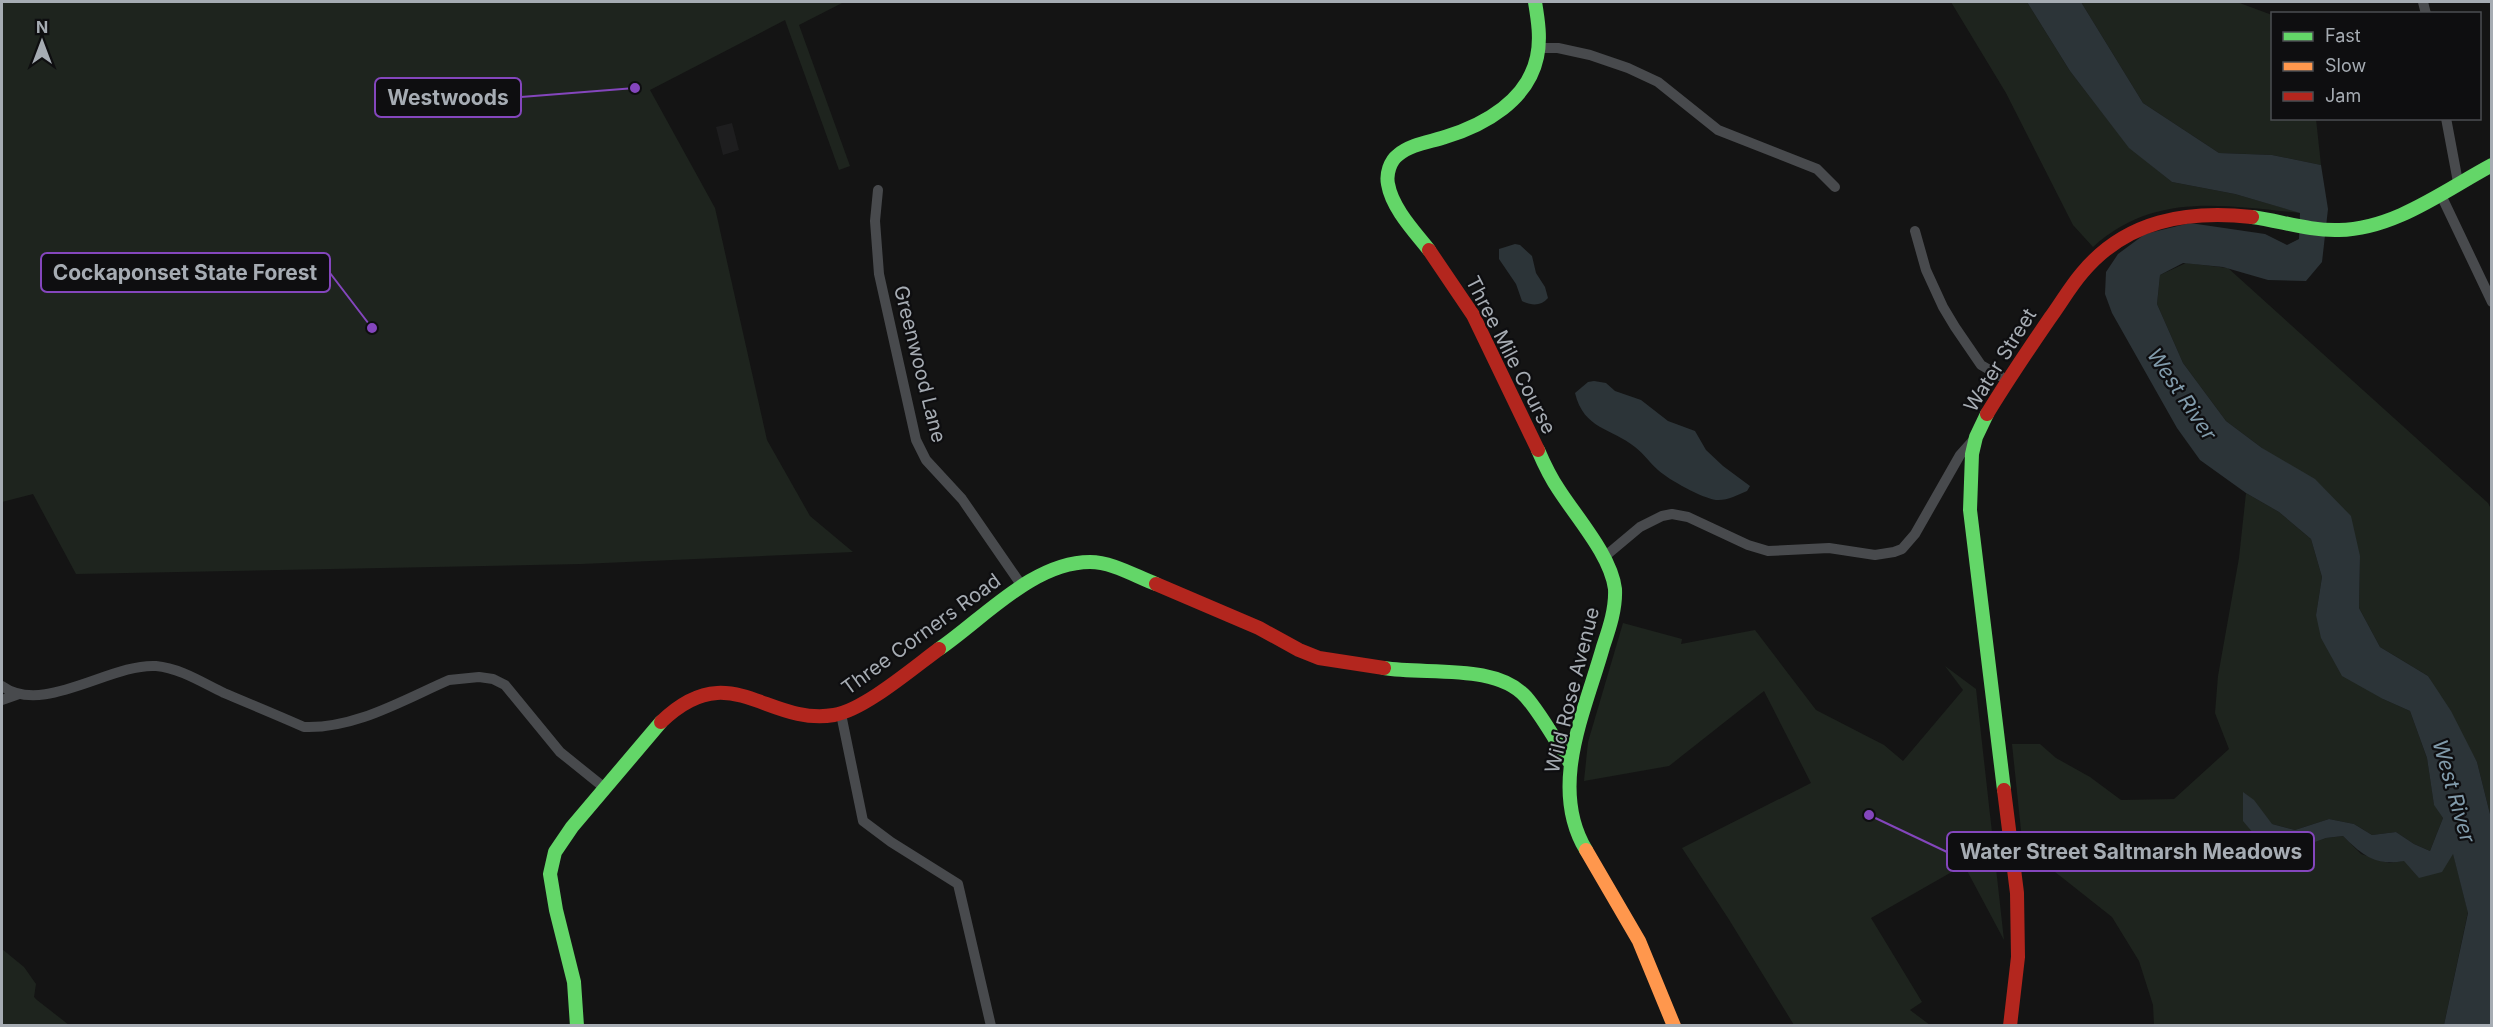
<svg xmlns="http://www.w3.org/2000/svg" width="2493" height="1027" viewBox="0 0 2493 1027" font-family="Inter,sans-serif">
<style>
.built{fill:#1e1e1f}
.green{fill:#1e241e}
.water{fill:#2c3438}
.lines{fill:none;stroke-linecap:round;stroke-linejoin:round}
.street{stroke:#484a4d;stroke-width:10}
.fast{stroke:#63d668;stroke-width:14}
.slow{stroke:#ff974d;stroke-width:14}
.jam{stroke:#b3261e;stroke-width:14}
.labels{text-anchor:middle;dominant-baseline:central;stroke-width:4.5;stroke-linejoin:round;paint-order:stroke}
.street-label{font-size:20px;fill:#a6acb3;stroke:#0e0e10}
.water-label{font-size:21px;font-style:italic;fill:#819bab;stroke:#0e0e10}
.leader{fill:none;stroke:#8446bd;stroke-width:2}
.callout-dot{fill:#8446bd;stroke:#0e0e10;stroke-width:2}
.callout{fill:#0e0e10;stroke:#8446bd;stroke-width:2}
.callout-label{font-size:21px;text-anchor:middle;font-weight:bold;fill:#a6acb3}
</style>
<rect width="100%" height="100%" fill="#141414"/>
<path class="built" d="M732 123 739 150 723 155 716 127Z"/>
<path class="green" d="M2 2H844L799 25 850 166 839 170 785 20 650 90 715 208 767 440 810 516 853 552 581 564 76 574 33 494 2 502Z
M1951 2H2027L2070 71 2129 147 2172 182 2235 194 2301 213C2224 206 2155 191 2093 247L2073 225 2006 93Z
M2081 2H2237L2272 15V118L2316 119 2321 165 2272 155 2219 153 2143 103Z
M2186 263 2228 268 2488 503 2492 511 2491 818 2477 762 2428 676 2380 647 2359 608 2360 556 2262 448 2226 421 2183 363 2157 304 2160 275Z
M2246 493 2279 512 2311 539 2322 577 2316 615 2383 699 2410 711 2427 758 2434 804 2443 818 2430 851 2414 844 2396 832 2372 835 2354 824 2329 819 2295 830 2272 824 2254 800 2292 850 2326 838 2343 836 2361 854 2389 863 2453 853 2468 912 2444 1025H2154L2153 1005 2139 961 2112 917 2045 864 2024 859 2012 744H2040L2056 758 2090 777 2121 800 2174 799 2229 749 2215 713 2218 676 2239 558Z
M1623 623 1682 639 1681 644 1755 630 1816 710 1884 745 1903 761 1963 690 1945 666 1976 689 2004 940 1964 865 1871 918 1922 1002 1910 1010 1930 1025H1794L1728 918 1682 848 1811 783 1764 691 1669 766 1584 781 1588 742Z
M2 949 24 967 36 984 34 997 37 1000 69 1025H2Z"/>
<path class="water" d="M2027 2H2081L2143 103 2219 153 2272 155 2321 165 2328 209 2322 262 2306 281 2268 280 2223 267 2183 263 2160 275 2157 304 2183 363 2226 421 2262 448 2315 479 2351 516 2360 556 2359 608 2380 647 2428 676 2451 711 2477 762 2491 818V1025H2444L2468 913 2453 854 2442 872 2419 878 2404 861C2376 866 2363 856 2343 836L2326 838 2293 850 2259 840 2243 821V792L2254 800 2272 824 2295 830 2329 819 2354 824 2372 835 2396 832 2414 844 2430 851 2443 818 2434 805 2427 758 2410 711 2383 699 2342 676 2321 638 2316 615 2322 577 2311 539 2279 512 2246 493 2200 460 2177 428 2112 313 2105 294 2106 272 2118 254 2145 234 2190 223 2265 234 2287 245 2299 239 2300 213 2235 194 2172 182 2129 148 2070 71Z
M1515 244 1520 245 1532 256 1536 273 1545 287 1548 298C1541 306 1532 306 1522 301L1516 284 1499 259V249Z
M1594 381 1606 383 1615 391 1641 400 1668 421 1695 431 1706 450 1723 466 1750 486 1747 491C1737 495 1727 501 1716 500 1702 498 1669 480 1658 470 1650 463 1644 454 1635 447 1612 428 1584 430 1575 393L1588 382Z"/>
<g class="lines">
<path class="street" d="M2423 2 2426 14
M1538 48H1558L1590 55 1628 68 1658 82 1718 130 1817 169 1835 187
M2446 118 2458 182
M878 190 875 221 879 274 916 440 926 460 962 499 1022 586
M2440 193 2492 302
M1915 231 1926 270 1943 307 1955 327 1981 365 2007 380
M1603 558 1640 527 1662 516 1672 514 1688 517 1748 545 1768 551 1829 548 1875 555 1894 552 1902 549 1915 534 1960 455 1976 437
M2 686C43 716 111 663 156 666 180 668 203 683 224 693 250 704 277 715 304 727 355 729 403 700 449 680L479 677 493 679 505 685 560 752 606 789
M2 700 19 694
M841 714 863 821 891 842 958 884 991 1026"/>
<path class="fast" d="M2252 217C2281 221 2310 231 2339 230 2395 229 2445 190 2492 165
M1429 250C1414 231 1392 208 1388 184 1386 174 1390 161 1398 155 1411 144 1430 142 1445 137 1485 125 1528 100 1537 57 1541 39 1538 20 1535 2
M1987 414 1976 437 1972 454 1970 510 2004 790
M1538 450C1544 464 1550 477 1559 490 1577 518 1611 556 1615 589 1616 609 1609 629 1603 647 1585 711 1548 787 1586 850
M939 649C983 619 1033 562 1090 562 1112 562 1135 576 1156 584
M1384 668C1426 675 1496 663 1526 697 1543 717 1556 742 1570 763
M577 1026 574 982 556 910 550 874 555 852 572 827 661 722"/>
<path class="slow" d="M1586 850 1639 941 1674 1026"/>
<path class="jam" d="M1429 250 1473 315 1538 450
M1987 414C2007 381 2028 350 2050 318 2061 303 2070 287 2082 273 2126 220 2187 210 2252 217
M1156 584 1259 628 1299 650 1319 658 1384 668
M661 722C730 655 766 726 834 715 864 710 913 668 939 649
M2004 790 2017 893 2018 957 2010 1026"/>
</g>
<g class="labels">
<g class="street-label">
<text transform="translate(1511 355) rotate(63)">Three Mile Course</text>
<text transform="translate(2000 360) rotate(-58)">Water Street</text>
<text transform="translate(920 364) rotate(76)">Greenwood Lane</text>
<text transform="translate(921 634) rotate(-36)">Three Corners Road</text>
<text transform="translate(1572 690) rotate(-76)">Wild Rose Avenue</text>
</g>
<g class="water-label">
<text transform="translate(2182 394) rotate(56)">West River</text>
<text transform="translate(2454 791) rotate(74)">West River</text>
</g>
</g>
<path class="leader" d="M635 88L521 97M372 328L330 273M1869 815L1947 852"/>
<g class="callout-dot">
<circle cx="635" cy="88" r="6"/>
<circle cx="372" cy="328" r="6"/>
<circle cx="1869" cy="815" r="6"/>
</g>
<g class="callout">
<rect x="375" y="78" width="146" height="39" rx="6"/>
<rect x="41" y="253" width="289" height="39" rx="6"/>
<rect x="1947" y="832" width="367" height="39" rx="6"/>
</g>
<g class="callout-label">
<text x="448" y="105">Westwoods</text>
<text x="185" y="280">Cockaponset State Forest</text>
<text x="2131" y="859">Water Street Saltmarsh Meadows</text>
</g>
<rect width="2493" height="1027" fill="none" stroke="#a6acb3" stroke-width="6"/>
<rect x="2271" y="12" width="210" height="108" fill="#0e0e10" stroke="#4b4d51" stroke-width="1.5"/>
<rect x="2283" y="32" width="30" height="9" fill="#63d668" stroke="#4b4d51" stroke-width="1.5"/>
<text x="2325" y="42" font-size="18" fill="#a6acb3">Fast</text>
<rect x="2283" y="62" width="30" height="9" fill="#ff974d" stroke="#4b4d51" stroke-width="1.5"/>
<text x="2325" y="72" font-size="18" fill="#a6acb3">Slow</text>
<rect x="2283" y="92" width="30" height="9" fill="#b3261e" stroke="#4b4d51" stroke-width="1.5"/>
<text x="2325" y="102" font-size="18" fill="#a6acb3">Jam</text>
<g transform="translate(42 42)" stroke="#0e0e10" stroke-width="4.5" paint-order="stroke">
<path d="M0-4.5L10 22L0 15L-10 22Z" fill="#a6acb3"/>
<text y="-9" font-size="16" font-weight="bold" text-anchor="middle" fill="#a6acb3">N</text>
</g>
</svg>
